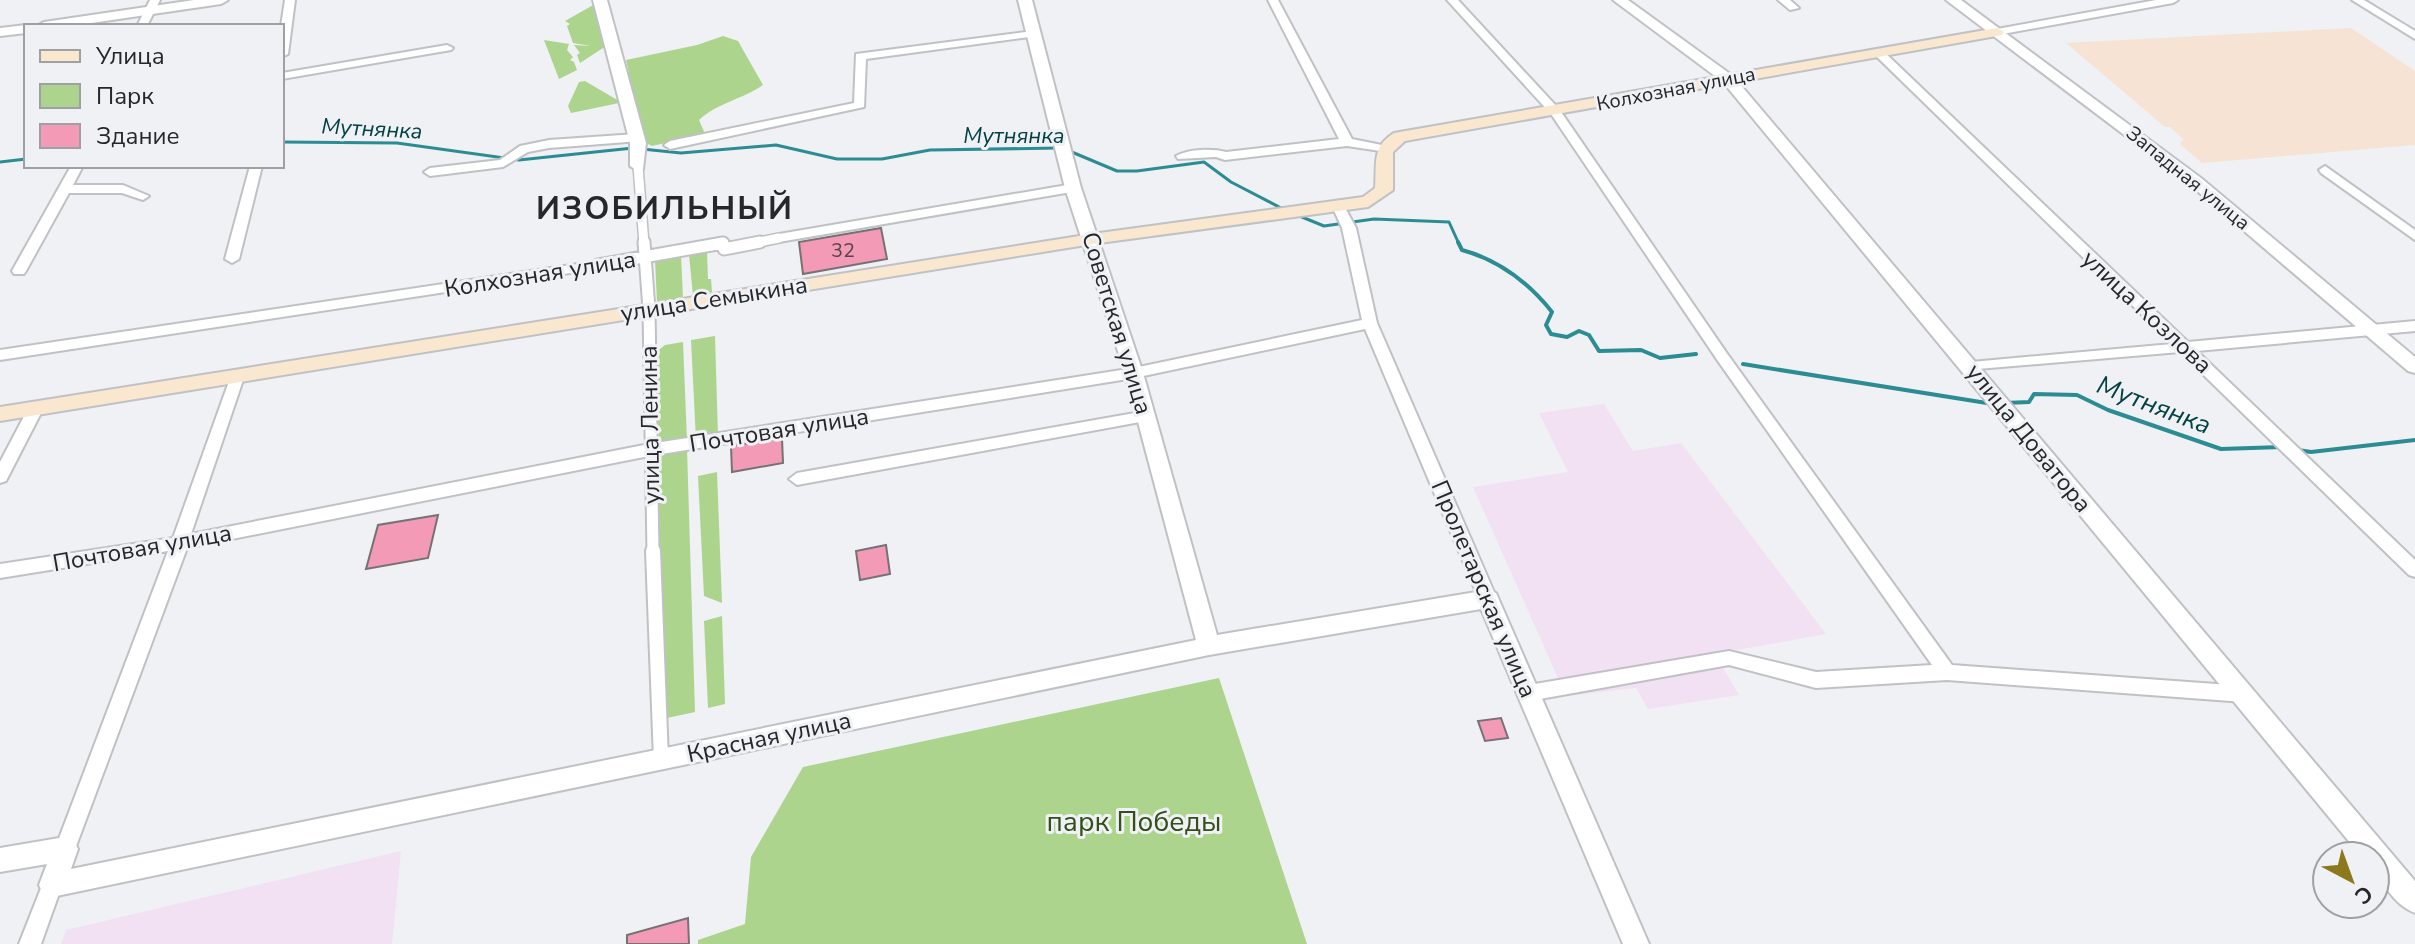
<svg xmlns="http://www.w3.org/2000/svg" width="2415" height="944" viewBox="0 0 2415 944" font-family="'Nunito Sans',sans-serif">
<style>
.industrial{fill:#f7e3d4}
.education{fill:#f1e1f3}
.green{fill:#acd48c}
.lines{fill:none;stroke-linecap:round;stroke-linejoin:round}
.stream-far1{stroke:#2c8c93;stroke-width:3}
.stream{stroke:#2c8c93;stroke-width:4}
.building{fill:#f39ab7;stroke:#767273;stroke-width:2}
.pedestrian-far2-casing{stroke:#c0c1c5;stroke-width:12}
.pedestrian-far1-casing{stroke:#c0c1c5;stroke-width:15}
.pedestrian-casing{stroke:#c0c1c5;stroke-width:18}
.minor-casing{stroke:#c0c1c5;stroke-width:4}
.tertiary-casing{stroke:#c0c1c5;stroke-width:4}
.secondary-casing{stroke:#c0c1c5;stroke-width:4}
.pedestrian-far2{stroke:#fff;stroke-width:9}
.pedestrian-far1{stroke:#fff;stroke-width:11}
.pedestrian{stroke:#fff;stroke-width:14}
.minor{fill:#fff;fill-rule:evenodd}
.tertiary{fill:#fff;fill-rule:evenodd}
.secondary{fill:#fae7d0;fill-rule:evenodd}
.labels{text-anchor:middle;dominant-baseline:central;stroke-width:6;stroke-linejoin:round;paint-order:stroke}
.far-street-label{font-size:20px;fill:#262728;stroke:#eff1f5}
.number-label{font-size:20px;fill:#59444c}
.far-water-label{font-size:22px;font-style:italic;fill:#024044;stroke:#eff1f5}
.street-label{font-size:24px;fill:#262728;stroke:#eff1f5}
.water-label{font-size:26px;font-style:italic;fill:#024044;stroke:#eff1f5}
.near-park-label{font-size:28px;fill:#344f1a;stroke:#eff1f5}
.district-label{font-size:32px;font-weight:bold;letter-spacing:2px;fill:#262728;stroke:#eff1f5}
</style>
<rect width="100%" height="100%" fill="#eff1f5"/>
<path class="industrial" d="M2351 28 2415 71V145L2202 163 2181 145 2180 142 2184 140 2170 127H2165L2066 43Z"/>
<path class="education" d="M1604 404 1633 451 1681 443 1826 634 1715 654 1739 695 1648 709 1636 688 1566 696 1473 487 1568 472 1539 413Z
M401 851 392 944H61L66 930Z"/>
<path class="green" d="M595 4 606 46 580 63 577 55 580 53 574 45 591 46 573 43 567 26 570 24 565 21Z
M723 36 738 41 763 85C743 99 717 103 699 120L705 134 652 146 644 142 626 60 697 45Z
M544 40 569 44 567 50 573 57 570 60 574 62 577 70 559 79Z
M585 81 619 101V103L571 113 568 106 579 82Z
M707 251 708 279H711L712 292 693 296 689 254Z
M681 255 683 298 657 302 655 260Z
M715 336 718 436 696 440 691 340Z
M683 342 687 441 659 446 655 353 665 345Z
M687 448 695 712 667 718 656 455Z
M717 472 722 603 704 596 698 476Z
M722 616 725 704 708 708 704 621Z
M1219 678 1307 944H698V940L745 924 751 857 803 767Z"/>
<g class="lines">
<path class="stream-far1" d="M282 142 397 143 519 160 633 148
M642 149 681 153 776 145 837 159H882L930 150 1058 148
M1067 150 1117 171H1137L1204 162 1231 182 1285 210
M0 162 26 159
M1297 215 1324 226 1374 219 1449 222 1459 244"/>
<path class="stream" d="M1458 242 1462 250C1499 260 1528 282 1552 312L1546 325 1551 334 1567 337 1579 331 1589 335 1599 351 1641 350 1660 358 1696 354
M1743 364 1993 404
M2005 403 2029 402 2034 394 2077 395 2108 410 2221 449 2282 447
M2298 450 2311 452 2415 440"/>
</g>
<path class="building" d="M881 228 887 259 803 274 799 242Z
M782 438 783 463 732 472 731 446Z
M438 515 428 558 366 569 378 525Z
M886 545 890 574 860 580 856 551Z
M1501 718 1508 738 1485 741 1478 721Z
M688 918 689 944H627V935Z"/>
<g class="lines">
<defs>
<path id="pedestrian-far2" d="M638 166 644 244
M718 244H723
M750 244 779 238"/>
<path id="pedestrian-far1" d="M644 242 649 309 653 553
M598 265 723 243 724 249 760 242"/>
<path id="pedestrian" d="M653 551 661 760"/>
<path id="minor" d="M150 0H160L147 26H137Z
M285 0H295L288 54 282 57 281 26Z
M1268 0H1278L1352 139 1387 146V152L1347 146 1225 160 1216 157 1178 159 1176 156C1188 149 1212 148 1226 152L1339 139Z
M1447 0H1458L1559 109 1728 355 1952 665 2244 686 2251 689 2253 694 2251 699 2244 702 1947 680 1816 688 1729 665 1529 701 1522 698 1520 693 1522 688 1529 685 1729 651 1816 672 1932 665 1718 361 1551 114Z
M1778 0H1790L1799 8 1790 10Z
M2156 0H2178L2173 3 1997 35 1992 32 1997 29Z
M2352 0H2364L2415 31V39Z
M1033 31 1037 32V36L866 59 864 107 670 149 664 145 670 141 854 103 856 54Z
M447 45 453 48 451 50 282 79V73Z
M1875 51H1883L2188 342 2415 321V331L2197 351 2415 560V577L2409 575 2180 352 1966 370 1964 367 1971 362 2172 344 1875 55Z
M636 134 640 135V141L549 148 528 152 503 167 430 176 424 172 430 168 500 160 520 146 549 140Z
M71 166H83L73 185H123L149 196 143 200 122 193H69L26 271 24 274H14L12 271Z
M250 166H262L239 259 232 263 225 259Z
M2325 166 2415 230V240L2321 173 2319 170Z
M1073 184 1079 188 1077 191 779 242 772 238 779 234Z
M1338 202 1344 206 1356 228 1377 323 1497 599 1494 604 1488 606 1482 604 1479 599 1365 329 1134 378 649 456 187 548 75 849 72 856 65 858 58 856 55 849 168 551 0 578V564L173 538 232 373 237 372 244 377 191 534 649 444 1134 368 1362 320 1342 228 1332 206Z
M598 261 603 262V268L0 360V350Z
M35 404 43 409 6 481 0 483V462L30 405Z
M1146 411 1151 412 1154 416 1151 420 797 485 789 479 797 473Z
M52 875 59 878 62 885 41 944H19L45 878Z"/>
<path id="tertiary" d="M194 0H228L221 4 71 26H37L44 22Z
M593 0H607L646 143 643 169 638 171 630 166V143Z
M1018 0H1032L1081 188 1143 373 1217 635 1488 590 1496 593 1649 944H1623L1481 609 1209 655 52 897 43 894 39 885 47 864 0 872V848L65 837 74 841 78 849 71 869 1196 640 1125 373 1065 188Z
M1613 0H1628L1733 76 2415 881V913C2394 905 2375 877 2375 856H2361L1723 82Z
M1946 0H1961L2201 178 2415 357V373L2408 371 2189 184Z
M26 25 30 26H26V33L0 36V28Z"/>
<path id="secondary" d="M1997 28 2004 32 2002 35 1405 141 1393 152V190L1368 207 1092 244 0 421V407L1092 234 1363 197 1375 188C1377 165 1371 147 1394 133Z"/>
</defs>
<use href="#pedestrian-far2" class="pedestrian-far2-casing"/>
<use href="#pedestrian-far1" class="pedestrian-far1-casing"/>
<use href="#pedestrian" class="pedestrian-casing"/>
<use href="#minor" class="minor-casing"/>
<use href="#tertiary" class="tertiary-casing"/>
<use href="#secondary" class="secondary-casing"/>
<use href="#pedestrian-far2" class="pedestrian-far2"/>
<use href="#pedestrian-far1" class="pedestrian-far1"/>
<use href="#pedestrian" class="pedestrian"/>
<use href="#minor" class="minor"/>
<use href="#tertiary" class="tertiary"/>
<use href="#secondary" class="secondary"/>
</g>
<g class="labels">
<g class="far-street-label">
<text transform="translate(1676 89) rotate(-11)">Колхозная улица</text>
<text transform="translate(2188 178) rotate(39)">Западная улица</text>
</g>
<g class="number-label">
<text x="843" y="250">32</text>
</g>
<g class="far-water-label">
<text transform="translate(372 129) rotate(3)">Мутнянка</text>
<text x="1014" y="136">Мутнянка</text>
</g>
<g class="street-label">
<text transform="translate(540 274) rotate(-9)">Колхозная улица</text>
<text transform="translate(714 299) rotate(-9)">улица Семыкина</text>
<text transform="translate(2147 312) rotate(43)">улица Козлова</text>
<text transform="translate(1117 323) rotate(73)">Советская улица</text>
<text transform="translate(650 425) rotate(-91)">улица Ленина</text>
<text transform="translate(779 430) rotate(-9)">Почтовая улица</text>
<text transform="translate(2029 438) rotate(51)">улица Доватора</text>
<text transform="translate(142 548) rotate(-10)">Почтовая улица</text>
<text transform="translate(1484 589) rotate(67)">Пролетарская улица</text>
<text transform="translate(769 737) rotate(-12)">Красная улица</text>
</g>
<g class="water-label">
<text transform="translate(2154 405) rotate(21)">Мутнянка</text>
</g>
<g class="near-park-label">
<text x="1134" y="822">парк Победы</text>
</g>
<g class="district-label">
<text x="665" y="208">ИЗОБИЛЬНЫЙ</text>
</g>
</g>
<rect x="24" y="24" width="260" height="144" fill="#eff1f5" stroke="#9fa0a3" stroke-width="2"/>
<rect x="40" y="50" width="40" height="12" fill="#fae7d0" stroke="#9fa0a3" stroke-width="2"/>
<text x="96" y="64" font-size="24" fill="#262728">Улица</text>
<rect x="40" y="84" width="40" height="24" fill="#acd48c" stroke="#9fa0a3" stroke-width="2"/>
<text x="96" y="104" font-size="24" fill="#262728">Парк</text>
<rect x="40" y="124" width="40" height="24" fill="#f39ab7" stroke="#9fa0a3" stroke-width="2"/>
<text x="96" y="144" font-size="24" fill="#262728">Здание</text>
<g transform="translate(2351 880) rotate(139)"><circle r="38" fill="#eff1f5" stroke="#9fa0a3" stroke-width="2"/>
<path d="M0-6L14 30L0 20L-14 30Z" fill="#8c781d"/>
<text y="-12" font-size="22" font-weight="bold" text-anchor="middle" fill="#262728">С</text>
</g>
</svg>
